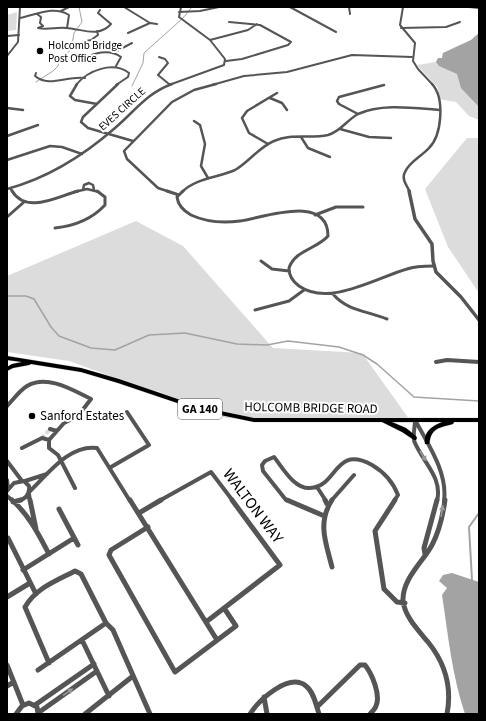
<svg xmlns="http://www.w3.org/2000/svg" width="486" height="721" viewBox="0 0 486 721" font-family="'Source Sans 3',sans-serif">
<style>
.green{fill:#dcdcdc}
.water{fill:#a3a3a3}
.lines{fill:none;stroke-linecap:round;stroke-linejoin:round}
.stream-far2{stroke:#a3a3a3;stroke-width:1}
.stream-far1{stroke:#a3a3a3;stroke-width:1.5}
.stream{stroke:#a3a3a3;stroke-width:2}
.minor-tunnel{stroke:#d9d9d9;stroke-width:4;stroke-dasharray:4 2;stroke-linecap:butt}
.primary-casing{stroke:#dbdbdb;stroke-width:1}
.minor-far4{stroke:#555;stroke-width:2}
.minor-far3{stroke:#555;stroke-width:2.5}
.minor-far2{stroke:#555;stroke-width:3}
.minor-far1{stroke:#555;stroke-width:4}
.minor{stroke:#555;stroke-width:5}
.tertiary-far2{stroke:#555;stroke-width:2}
.tertiary-far1{stroke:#555;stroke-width:2.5}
.tertiary{stroke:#555;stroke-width:3.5}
.primary{fill:#000;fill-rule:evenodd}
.oneway{fill:#999}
.poi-dot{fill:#000;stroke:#fff;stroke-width:1.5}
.labels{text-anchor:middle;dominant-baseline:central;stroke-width:4;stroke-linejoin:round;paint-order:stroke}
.far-poi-label{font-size:11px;fill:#000;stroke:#fff;text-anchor:start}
.far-street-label{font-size:11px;fill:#000;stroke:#fff}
.shield{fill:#fff;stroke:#4c4c4c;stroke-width:1}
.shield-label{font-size:12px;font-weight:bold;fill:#000}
.street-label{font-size:13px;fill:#000;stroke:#fff}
.poi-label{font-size:13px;fill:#000;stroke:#fff;text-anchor:start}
.near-street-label{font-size:16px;fill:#000;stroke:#fff}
</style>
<rect width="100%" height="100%" fill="#fff"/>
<path class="green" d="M17 12 16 30 7 31V15Z
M479 33V120L469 116 456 102 439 99 438 88 417 65 436 62 438 58H442L443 53 471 40Z
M467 138H479V293L448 247 425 189Z
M136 221 183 246 273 348 362 353 412 423 226 418 157 391 154 392 69 361 7 352V276Z"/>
<path class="water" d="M479 33V107L461 88 457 74 439 66 436 62 438 58H442L443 53 471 40Z
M452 573 479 582V714H465C452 676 448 634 442 595L447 588 439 581 443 575Z"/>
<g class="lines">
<path class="stream-far2" d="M36 82 53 71 58 66 60 58 71 50 74 33 82 22 79 7
M132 86 143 63 144 53 183 18 192 7"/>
<path class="stream-far1" d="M7 296H26L34 299 51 327 59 336 91 348 115 350 149 335 185 333 237 344 267 345 288 341 339 347 363 355 377 364 414 397 479 401"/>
<path class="stream" d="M472 580 469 527 479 513"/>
<path class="minor-tunnel" d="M42 438 50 429"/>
<defs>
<path id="primary" d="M7 356 81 368 119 379 201 407 254 418H479V422H454L453 424C446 426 436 427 432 434 430 437 430 441 429 444H425C423 432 432 426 442 422H392L406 428 416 436 417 438 416 440H414L402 432 382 422H254L201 411 118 383 81 372 31 364 29 365 13 368 7 371V367L12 364 22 362 7 360Z"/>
</defs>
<use href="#primary" class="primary-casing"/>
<path class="minor-far4" d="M124 7 150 23 157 24
M290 7 336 32
M349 7 350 14
M469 7 479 8
M61 11 69 7
M179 12 200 11 219 7
M37 14 41 17 40 23 43 26
M20 18C36 15 53 5 69 15L67 28
M43 26 38 28C48 30 57 27 66 28 82 29 99 38 111 24L98 13 100 10
M401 28 446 27 460 22
M128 33 150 23
M7 36 19 35
M210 40 248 30 257 24
M82 42 91 40 98 35 97 31
M113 53 132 43
M159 57 165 59 168 63 158 75 169 84
M82 60C93 53 109 48 121 57L116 66
M226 61 242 59 288 45 291 42 260 25 229 22
M36 73 35 76C49 88 68 75 85 78
M76 85C88 70 113 61 129 73L128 77 116 85
M169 85 224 65 225 59 210 40 179 17 181 7
M212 85 244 76 287 72 352 55 412 57"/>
<path class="minor-far3" d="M77 84 70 96 75 100 97 104
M118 84 83 117 81 122 88 128 133 141
M270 98 282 103 287 110
M7 108 23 110
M358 114 339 104 337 101 339 97 384 85
M194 121 200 125 205 144 201 166 208 178
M340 129 369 137 391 138
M7 136 38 125
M301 137 308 148 330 157
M268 144 249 133 242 118 247 111 277 93
M7 160 50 146 62 147 82 154
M10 188 13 192
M7 189C48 178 83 156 115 128 135 111 147 93 172 84
M83 190 84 185 89 183 93 185 94 190
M74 192 87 189 99 192
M170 192 158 188 127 159 124 151 172 102 194 90 216 84
M182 192C196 178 217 178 235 170 249 162 259 147 274 141 291 133 310 139 328 135 340 132 347 120 358 114 381 103 414 108 439 110"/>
<path class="minor-far2" d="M12 191C27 215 58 196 78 191
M167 191 179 195
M183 191 177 197C178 206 184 211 191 215 206 222 224 223 240 221 263 218 328 193 328 236 317 249 295 250 289 268 289 276 292 281 299 286 329 307 376 278 407 269 415 266 425 266 434 266
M315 215 336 207H363
M7 217 24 202
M55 228C74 226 92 219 105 205V197L97 191
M261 261 272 269 289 271
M333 294C347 311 368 311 387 319
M255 310 289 301 304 290"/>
<path class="minor-far1" d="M436 362 447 360 479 362
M7 406C13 400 19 391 27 386 47 374 73 390 91 399L78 416 64 423 49 440V448L58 455 75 488
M415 420C428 444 448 473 444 501
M415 421C415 427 412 438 415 443 423 462 443 478 437 501
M50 429 57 431
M22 448 42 438 49 440
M7 461 22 481
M111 467 149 445 127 412
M7 480 8 489
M25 481 47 474
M317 487 326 501
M7 491 14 483 24 481 29 486C30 494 26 499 18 501
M29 492C47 475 69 444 97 448L130 501
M29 494 30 501
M7 496 13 501
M159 501 211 472 233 501
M290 501 286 500 263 471 262 465 265 461 274 457C283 468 294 489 310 488 338 487 334 444 372 465 384 472 393 482 398 495L394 501
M331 501 354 475"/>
<path class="minor" d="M12 500C29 515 39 535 49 554
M30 500 36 529
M130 500 217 640
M287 500 322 515
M325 500 327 504
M332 500C317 523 326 543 332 567
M395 500 375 531 384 589 397 602 405 603
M445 500C443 514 439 532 432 545 423 562 402 579 403 601 405 617 418 630 428 642 445 663 452 688 447 714
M13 502 21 500
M59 509 78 545
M139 513 161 500
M148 527 111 550 109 555 175 672 236 626 224 608
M8 538 36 594
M425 554 424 548 437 500
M23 570 74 538
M7 597 30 583
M206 622 280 565 232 500
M82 640 109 696
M49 663 25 607C36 588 56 581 75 571L81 574 106 623 113 630 150 714
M7 665 23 705
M38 670 106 623
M7 686 14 682
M264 697 267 714
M35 705 94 664
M317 707 360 665H365C372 674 381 695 376 706 375 709 372 712 370 714
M38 713 97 671
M16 714 22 706 29 703 37 707 38 714
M85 714 133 676
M250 714C259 700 289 672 306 686 314 692 316 705 319 714"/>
<path class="tertiary-far2" d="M403 7 400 25 415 43 413 61 418 69 433 85
M7 56 18 42 20 7"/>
<path class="tertiary-far1" d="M410 192C407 186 401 179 405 172 409 162 422 156 429 148 442 135 445 98 432 84"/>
<path class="tertiary" d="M409 191 415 219 432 244 433 261 436 272 461 297 479 320"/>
<use href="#primary" class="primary"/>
</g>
<defs><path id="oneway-solid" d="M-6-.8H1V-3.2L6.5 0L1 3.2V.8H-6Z"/></defs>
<g class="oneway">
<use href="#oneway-solid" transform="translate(423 456) rotate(58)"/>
<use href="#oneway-solid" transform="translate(442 511) rotate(-81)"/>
<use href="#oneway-solid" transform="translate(68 692) rotate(-35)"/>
</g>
<g class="poi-dot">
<circle cx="40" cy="51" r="4"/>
<circle cx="32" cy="416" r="4"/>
</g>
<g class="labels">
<g class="far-poi-label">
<text x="48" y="45">Holcomb Bridge<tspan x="48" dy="13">Post Office</tspan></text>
</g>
<g class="far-street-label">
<text transform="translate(122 109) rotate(-42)">EVES CIRCLE</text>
</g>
<rect class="shield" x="178" y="399" width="44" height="20" rx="3"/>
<g class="shield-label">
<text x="200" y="409">GA 140</text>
</g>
<g class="street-label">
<text transform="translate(311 408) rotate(1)">HOLCOMB BRIDGE ROAD</text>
</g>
<g class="poi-label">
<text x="40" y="416">Sanford Estates</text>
</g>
<g class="near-street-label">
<text transform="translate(253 506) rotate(53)">WALTON WAY</text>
</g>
</g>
<rect width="486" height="721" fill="none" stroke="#000000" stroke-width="16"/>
</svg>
